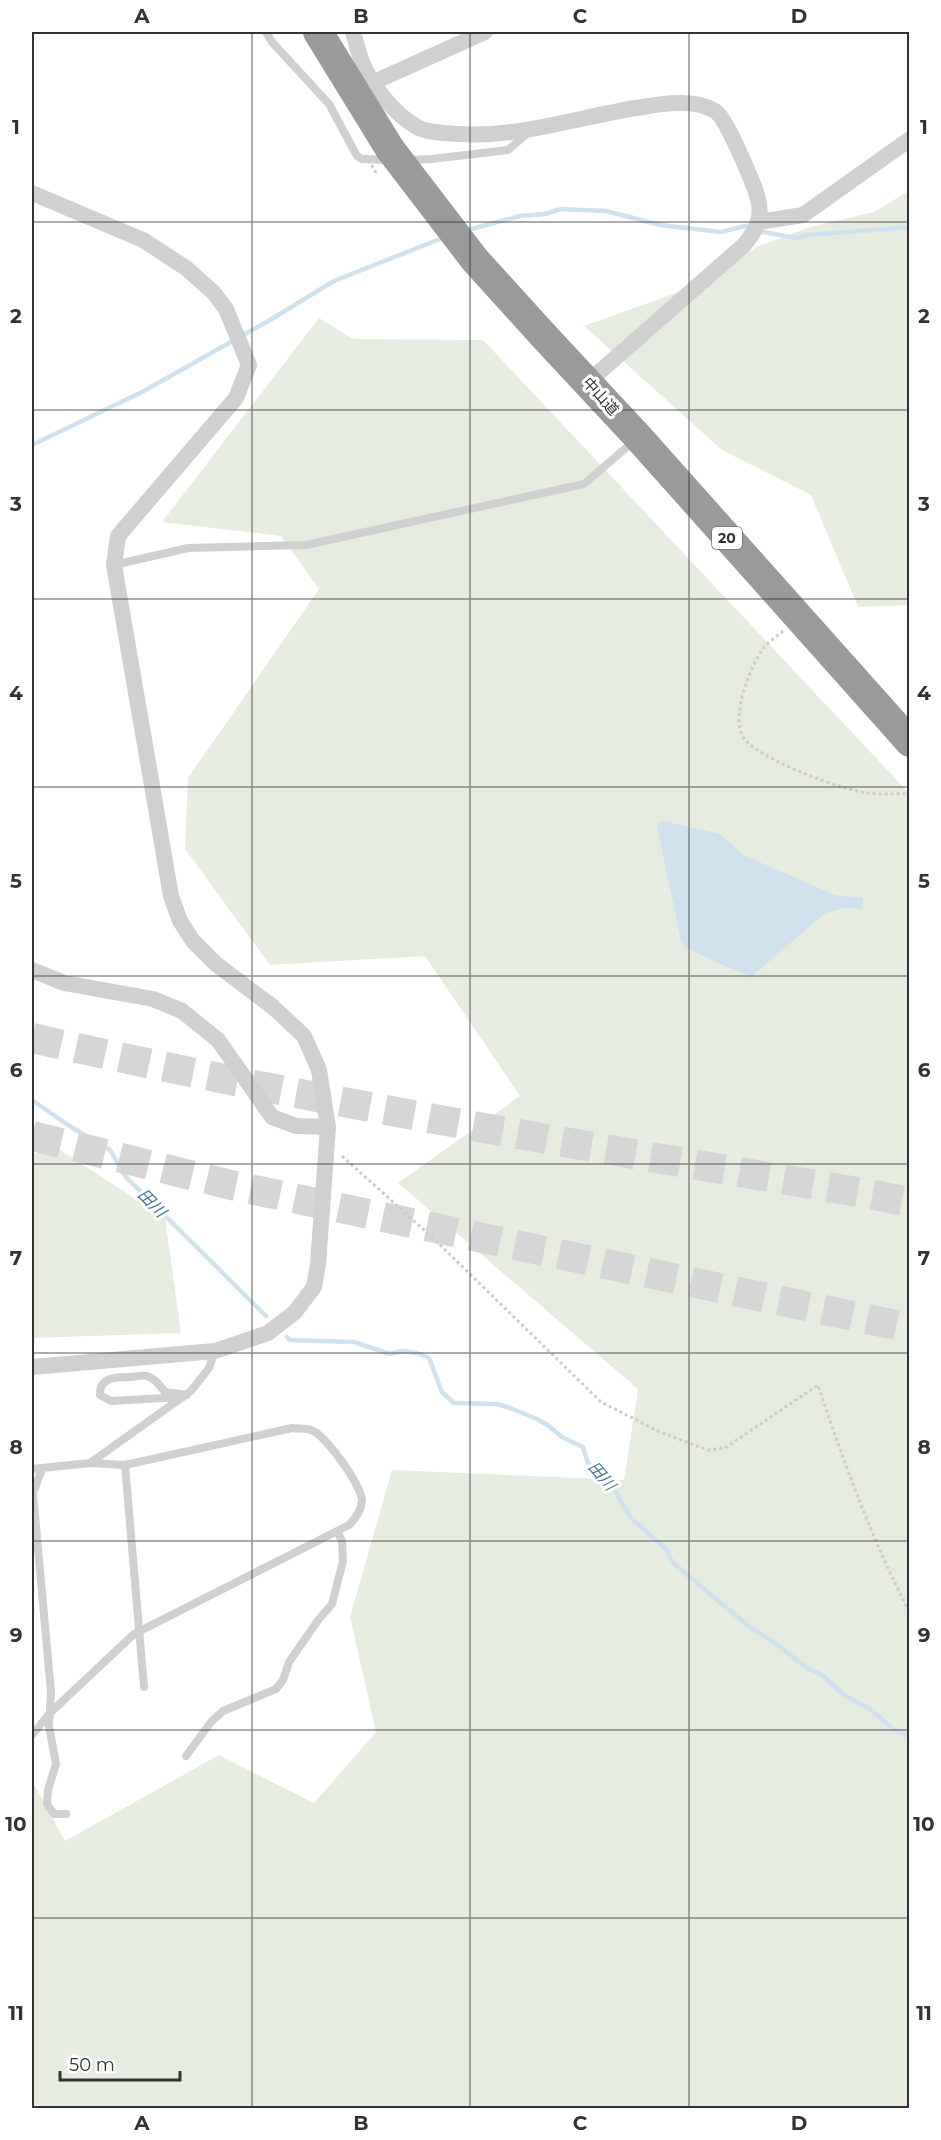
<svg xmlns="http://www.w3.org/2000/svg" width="941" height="2140" viewBox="0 0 941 2140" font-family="Montserrat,'Noto Sans JP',sans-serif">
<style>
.green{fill:#e6ecdf}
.water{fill:#cfe2ee}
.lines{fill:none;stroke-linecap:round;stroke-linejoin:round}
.stream{stroke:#cfe2ee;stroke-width:4.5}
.highway-tunnel{stroke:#d6d6d6;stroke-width:30;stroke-dasharray:30 15;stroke-linecap:butt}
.path{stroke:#cdcdcd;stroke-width:3;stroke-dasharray:3 3;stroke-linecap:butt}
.lane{stroke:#d0d0d0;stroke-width:8}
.street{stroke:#d0d0d0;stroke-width:16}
.highway{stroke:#9a9a9a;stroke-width:30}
.path-bridge{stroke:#cdcdcd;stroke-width:3;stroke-dasharray:3 3;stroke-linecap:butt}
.highway-bridge{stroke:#9a9a9a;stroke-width:30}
.grid{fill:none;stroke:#333;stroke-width:1.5;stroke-opacity:0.55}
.labels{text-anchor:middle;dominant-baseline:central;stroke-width:6;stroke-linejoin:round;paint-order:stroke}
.shield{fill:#fff;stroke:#707070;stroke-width:1.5}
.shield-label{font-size:14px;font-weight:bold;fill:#333}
.street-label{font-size:15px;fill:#333;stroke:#fff}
.water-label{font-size:16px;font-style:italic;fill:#3f7597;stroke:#fff}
.neatline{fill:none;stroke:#333;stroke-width:2}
.grid-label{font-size:20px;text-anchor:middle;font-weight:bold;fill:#333}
</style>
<rect width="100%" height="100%" fill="#fff"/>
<path class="green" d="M909 191V605L858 607 811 495 722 450 584 326 690 288 757 247 810 227 874 212Z
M319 318 353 339 483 340 909 793V2108H32V1781L65 1841 219 1755 314 1803 376 1732 350 1617 392 1470 624 1480 638 1389 398 1183 520 1096 425 956 270 965 185 849 188 778 319 589 281 536 162 522Z
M60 1150 165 1218 181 1333 32 1338V1154Z"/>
<path class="water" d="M664 821 720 834 743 855 835 895 863 898 862 909 843 908 824 914 751 977 685 948 681 941 657 826 658 823Z"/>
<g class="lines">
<path class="stream" d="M464 231 520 216 545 214 561 209 606 211 660 225 721 232 745 226 750 228
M758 231 796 238 808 235 910 227
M32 445 142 392 270 320 334 281 445 237
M32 1100 71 1127 110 1150 125 1176 266 1316
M287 1337 290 1340 354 1342 390 1354 403 1351 417 1353 429 1358 442 1392 454 1403 497 1404 510 1408 537 1419 549 1426 562 1437 583 1447 588 1463 613 1487 630 1517 667 1550 672 1562 747 1625 779 1646 807 1668 822 1675 844 1695 870 1709 893 1729 910 1737"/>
<path class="highway-tunnel" d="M32 1038C307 1100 585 1146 864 1193L910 1202
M32 1136 231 1185 910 1328"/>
<path class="path" d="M783 631C776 637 767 643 762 650 749 670 731 715 743 737 756 758 843 791 868 793 881 795 896 793 910 794
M342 1156 433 1238 601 1402 660 1432 708 1450 725 1448 818 1385C844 1463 872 1540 910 1613"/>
<path class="lane" d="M266 32 272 42 329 104 357 156 362 159 390 160
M406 160 432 159 508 150 528 133
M114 565 188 548 306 545 584 484 635 440
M183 1397 111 1401 100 1395C99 1376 118 1377 132 1377 137 1376 143 1375 147 1376 155 1378 160 1386 165 1392L187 1395
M90 1463 191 1391 209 1368 215 1351
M125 1465 144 1687
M32 1469 90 1463 125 1465 292 1428C298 1429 305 1428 311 1430 325 1434 362 1486 362 1501 361 1511 356 1518 349 1525L134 1634 50 1713 32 1735
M42 1469 33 1493 51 1692 49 1726 56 1764 48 1790 47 1804 54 1814H66
M186 1756 211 1722 223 1711 276 1689 283 1680 289 1662 319 1619 332 1604 343 1561 342 1541 337 1531"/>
<path class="street" d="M353 32C356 41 358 52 362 62 372 86 394 114 417 127 428 133 444 133 457 134 526 138 582 115 649 106 670 103 696 99 715 111 726 118 745 165 751 179 763 206 764 222 744 245L588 382
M363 87 485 32
M32 193 143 240 186 268 214 293 226 309 249 365 236 398 118 536 114 565 171 896 180 921 193 941 216 964 273 1007 304 1036 319 1070 328 1127 318 1264 314 1287 295 1312 268 1333 215 1351 32 1367
M759 222 803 215 910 139
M32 970 64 983 153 999 182 1011 218 1040 272 1117 296 1126 328 1127"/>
<path class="highway" d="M318 32 390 149
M543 335 638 437 910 742"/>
<path class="path-bridge" d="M365 155 377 174"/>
<path class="highway-bridge" d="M390 149 475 260 543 335"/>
</g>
<path class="grid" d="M252 32V2108M470 32V2108M689 32V2108M32 222H910M32 410H910M32 599H910M32 787H910M32 976H910M32 1164H910M32 1353H910M32 1541H910M32 1730H910M32 1918H910"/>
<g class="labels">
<rect class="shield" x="712" y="527" width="30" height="22" rx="4.5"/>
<g class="shield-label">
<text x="727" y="538">20</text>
</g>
<g class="street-label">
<text transform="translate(601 396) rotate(48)">中山道</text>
</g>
<g class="water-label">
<text transform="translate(152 1203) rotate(45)">田川</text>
<text transform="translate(602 1476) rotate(49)">田川</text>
</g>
</g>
<rect width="941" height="2140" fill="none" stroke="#ffffff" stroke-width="66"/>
<path d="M60 2071v9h120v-9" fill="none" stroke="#333333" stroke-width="3"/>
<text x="69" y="2071" font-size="18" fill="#333333" stroke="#ffffff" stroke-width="4.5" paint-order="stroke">50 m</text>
<rect x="33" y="33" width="875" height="2074" class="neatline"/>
<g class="grid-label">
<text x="142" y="23">A</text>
<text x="361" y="23">B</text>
<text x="580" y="23">C</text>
<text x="799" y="23">D</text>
<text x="16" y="134">1</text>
<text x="924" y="134">1</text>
<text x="16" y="323">2</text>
<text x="924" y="323">2</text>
<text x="16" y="511">3</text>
<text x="924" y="511">3</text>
<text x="16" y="700">4</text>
<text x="924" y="700">4</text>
<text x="16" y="888">5</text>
<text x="924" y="888">5</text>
<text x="16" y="1077">6</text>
<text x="924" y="1077">6</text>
<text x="16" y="1265">7</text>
<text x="924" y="1265">7</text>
<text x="16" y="1454">8</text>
<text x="924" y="1454">8</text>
<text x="16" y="1642">9</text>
<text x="924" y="1642">9</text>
<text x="16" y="1831">10</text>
<text x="924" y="1831">10</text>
<text x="16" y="2020">11</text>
<text x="924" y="2020">11</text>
<text x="142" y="2130">A</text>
<text x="361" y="2130">B</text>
<text x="580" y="2130">C</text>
<text x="799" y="2130">D</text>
</g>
</svg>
